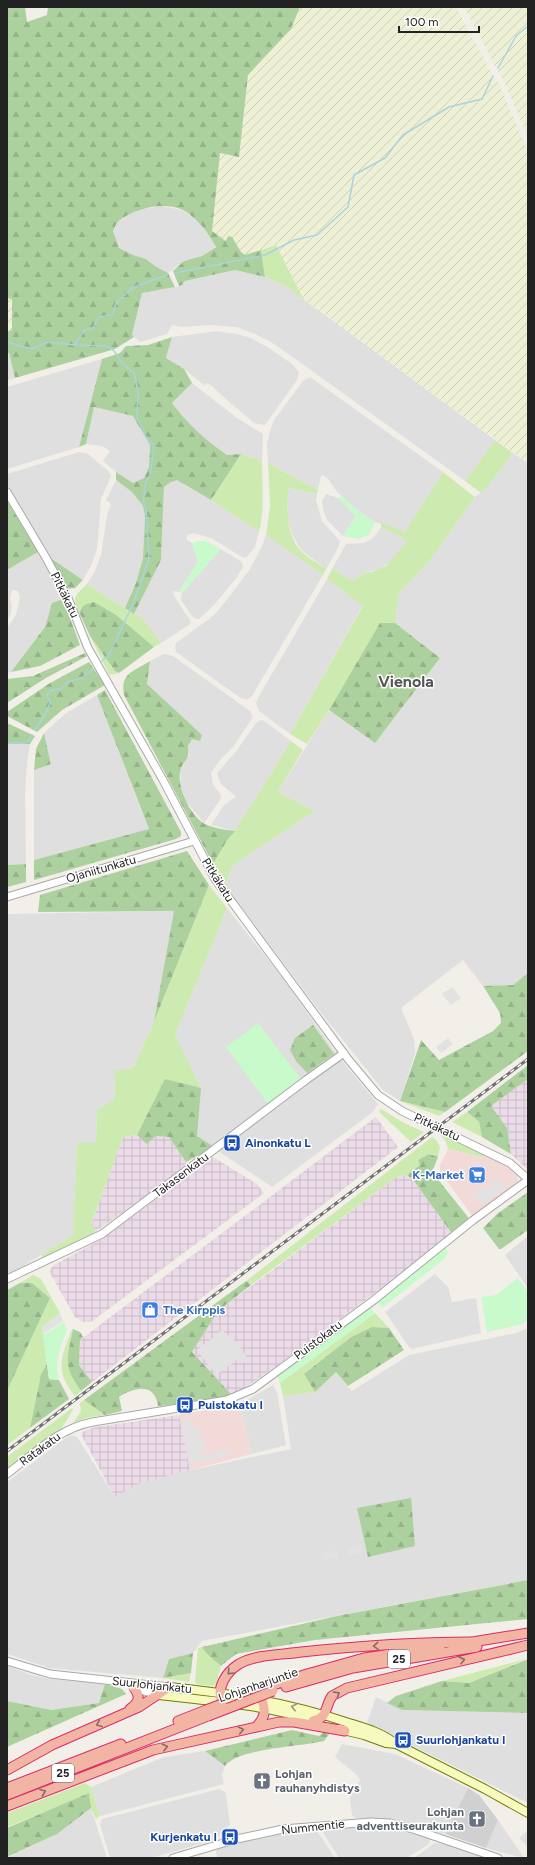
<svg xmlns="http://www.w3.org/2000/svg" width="535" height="1865" viewBox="0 0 535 1865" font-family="Figtree,sans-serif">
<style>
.residential{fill:#e0dfdf}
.commercial{fill:#f2dad9}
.industrial{fill:url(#industrial-grid)}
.religious{fill:#d0d0d0}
.farmland{fill:url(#farmland-furrows)}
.grass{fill:#cdebb0}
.forest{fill:url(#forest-firs)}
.park{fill:#c8facc}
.parking{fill:#e2e2e2}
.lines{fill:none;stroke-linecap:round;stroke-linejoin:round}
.stream{stroke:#aad3df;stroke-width:1.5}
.tertiary-casing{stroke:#a9a9a9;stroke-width:9}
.secondary-casing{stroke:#707d05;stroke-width:10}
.trunk-casing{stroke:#dc2a67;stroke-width:11}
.tertiary{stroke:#fff;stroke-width:7}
.secondary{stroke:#f7fabf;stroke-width:8}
.trunk{stroke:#f2b4a3;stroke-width:9}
.rail-casing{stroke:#707070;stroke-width:3}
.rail{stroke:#fff;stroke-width:1.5;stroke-dasharray:4.5;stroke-linecap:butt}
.trunk-bridge-casing{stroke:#dc2a67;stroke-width:11;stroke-linecap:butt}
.trunk-bridge{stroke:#f2b4a3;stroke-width:9}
.oneway{stroke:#8a6b62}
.oneway2{stroke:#979978}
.labels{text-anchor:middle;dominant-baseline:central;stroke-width:3;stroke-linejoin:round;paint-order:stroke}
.shield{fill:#fff;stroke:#646464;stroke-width:1}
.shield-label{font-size:11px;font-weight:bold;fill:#222}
.street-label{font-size:12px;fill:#222;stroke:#fff}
.transit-label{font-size:12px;font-weight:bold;fill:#164399;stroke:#fff;text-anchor:start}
.shop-label{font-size:12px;font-weight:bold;fill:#366cbe;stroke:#fff;text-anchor:end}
.worship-label{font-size:12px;font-weight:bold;fill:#5b616d;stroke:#fff;text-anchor:start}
.district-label{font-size:16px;font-weight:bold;fill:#555;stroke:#fff}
</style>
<defs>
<pattern id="industrial-grid" width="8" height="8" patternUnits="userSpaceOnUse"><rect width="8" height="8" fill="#ebdbe8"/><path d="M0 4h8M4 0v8" fill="none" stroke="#c9bcc7"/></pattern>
<pattern id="farmland-furrows" width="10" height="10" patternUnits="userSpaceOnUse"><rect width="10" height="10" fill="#eef0d5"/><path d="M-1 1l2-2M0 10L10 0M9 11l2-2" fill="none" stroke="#ccceb7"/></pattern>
<pattern id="forest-firs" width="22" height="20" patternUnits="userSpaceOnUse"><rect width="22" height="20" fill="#add19e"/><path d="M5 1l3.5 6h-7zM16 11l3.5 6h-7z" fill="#95b388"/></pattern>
</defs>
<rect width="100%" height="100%" fill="#f2efe9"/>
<path class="residential" d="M162 206 182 210 198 221 210 236 216 246 202 256 184 261 168 273 155 266 146 259 133 255 119 248 113 232 118 222 135 210Z
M235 270 265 277 286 286 495 440 465 481 301 363 271 342 255 334 236 327 211 325 181 327 172 325 167 334 140 342 132 335 142 293 181 286 185 281Z
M217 331 237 334 251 338 269 348 292 364 299 372 297 380 265 425 254 423 227 400 212 386 206 383 204 385 184 369 166 358 172 337Z
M7 353H9L15 378 7 380Z
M102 359 79 447 7 469V387Z
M310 377 443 472 405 532 375 522 357 510 338 493 328 479 323 475 321 476 318 490 268 463 267 444 270 431 274 420 303 381Z
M192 383 237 418 263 434 262 461 241 454 227 455 204 439 186 421 172 403Z
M94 407 133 416 150 445 149 467 144 478 133 483 116 472 103 461 110 451 102 446 86 444Z
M79 452 86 453 92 457 109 472 111 476 101 499 97 549 91 566 83 580 49 557 7 485V474Z
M513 453 528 463V973L513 985 483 986 463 960 401 1008 414 1039 415 1053 400 1101 383 1090 318 1009 225 885 233 865 315 811 278 792 329 710 375 743 440 658 395 623 399 593 428 563 475 497 486 489Z
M116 480 132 492 143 506 145 516 143 558 136 583 125 608 87 584 95 571 101 555 107 515 111 504 106 500Z
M177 480 211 500 259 532 255 547 246 558 242 557 211 538 194 533 187 535V540L192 543 198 561 179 592 173 591 174 596 191 622 189 625 161 643 144 620 134 614 161 560 164 487 171 482Z
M287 488 317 494 316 500 322 521 340 541 339 546 326 569 301 550 292 534 288 519Z
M326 494 338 498 356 516 343 536 327 520 324 513 322 501Z
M381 527 400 536 408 542 390 562 380 569 364 573 353 581 332 569 346 544 363 543 370 540 375 536Z
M266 535 323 575 252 696 247 700 239 697 176 652 175 646 176 643 213 616 222 606 250 569 263 544Z
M221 549 242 562 243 567 237 577 213 606 199 619H196L192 616 181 600 182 593Z
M38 552 63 599 52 603 45 627 11 672 7 673V628L16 615 20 597 18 591 12 590 10 599 12 607 11 613 7 621V570Z
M327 579 363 605 290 734 259 711 256 703 258 698Z
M164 654 173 656 250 711 253 717 233 747 220 760 211 773 213 784 222 797 204 823 186 801 181 787 180 771 189 755 188 746 192 739 147 684 150 661Z
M97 695 149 830 34 860V770L51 763 44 733 65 714Z
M261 720H263L291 741 235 831 211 825 224 805 236 797 220 783 217 773 237 750 256 723Z
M7 744H30L27 763 25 792 26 864 7 865Z
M227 908 282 977 339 1057 378 1104 373 1112 272 1187 197 1137 175 1035Z
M175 911 154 1022 133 1068 114 1072 115 1098 97 1110 96 1143H77L73 1235 7 1276V914Z
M528 1236V1288L505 1255Z
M435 1274 448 1287 452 1302 476 1298 481 1333 412 1349 409 1347 385 1312Z
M528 1328V1580L202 1641 193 1653 169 1659 163 1678 49 1668 7 1654V1482L70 1435 77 1437 115 1497 140 1483 172 1474 291 1449 283 1396 315 1392 336 1372 352 1391 409 1355 516 1333Z
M273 1385 277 1392 286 1445 252 1454 239 1403 249 1399Z
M7 1666 29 1674 49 1679 105 1684 100 1703 51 1710 7 1701Z
M376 1697 402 1710 528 1713V1803L367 1723Z
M342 1744 395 1754 468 1788 445 1834 393 1819 356 1818 352 1815 350 1798 360 1780 356 1774 335 1757Z
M205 1751 225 1766 222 1775 224 1784 100 1816 91 1787 164 1757Z
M219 1789 225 1792 226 1794 230 1825 221 1830 218 1839 151 1858H110L100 1824 102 1819Z
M91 1808 107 1858H7L57 1834Z
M498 1820 522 1855 523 1858 486 1848Z
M369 1826 395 1827 430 1839 429 1844 407 1858H339L324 1834 323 1830Z
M528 1830V1847L519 1838Z
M317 1831 335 1858H218L216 1854 217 1849 256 1839 290 1832Z
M435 1843 444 1844 487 1858H414Z"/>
<path class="commercial" d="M448 1149 478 1156H489L507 1165 517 1174 518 1182 473 1217 440 1172V1165Z
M239 1403 252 1454 190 1470 179 1415 234 1405Z"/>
<path class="industrial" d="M528 1079V1170L511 1154 507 1128 491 1106Z
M376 1117 398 1147 92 1382 79 1365 80 1340Z
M137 1135 147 1144 156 1136 169 1137 189 1166 96 1231 91 1225 123 1137Z
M213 1157 257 1184 264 1193 91 1322H83L75 1317 49 1271 54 1265 102 1239Z
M407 1175 414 1181 453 1235 274 1368 242 1390 231 1394 192 1352 218 1311 398 1176Z
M179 1415 190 1470 140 1483 115 1497 83 1438 81 1434 84 1431 96 1427Z"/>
<path class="religious" d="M468 1788 479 1795 498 1820 486 1848 445 1834Z"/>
<path class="farmland" d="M300 7H456L493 76 500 86 528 151V463L304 300 276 245 245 255 241 252 234 242 226 241 212 231 220 153 239 156 248 75 291 29Z
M464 7H528V137L505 84Z
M7 298 12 299V330L7 332Z"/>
<path class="grass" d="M276 245 304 300 286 286 265 277 261 250Z
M495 440 513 453 486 489 481 493 465 481Z
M241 454 262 461C262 485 265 509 259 532L211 500Z
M268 463 318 490 317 494 288 488C287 508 286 535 301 551 308 558 318 563 326 569L323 575 266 535 270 506Z
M443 472 475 497 428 563 399 593 395 623H380L329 710 307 744 290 734 363 606 327 579 332 569 353 581 364 573 372 572 386 566 407 542 400 536 381 527V523L405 532Z
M87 584 144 620 161 643 154 647 144 639 84 605 79 612C71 597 76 595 87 584Z
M90 636 115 671 119 673 112 675 109 674Z
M291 741 303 750 278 792 315 811 233 865 225 885 213 864 226 842 235 831Z
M209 885 227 908 175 1035 201 1088 165 1080 137 1135 123 1137 91 1224 96 1231 87 1238 42 1258 41 1255 73 1235 77 1143H96L97 1110 115 1098 114 1071 133 1068 154 1022Z
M400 1101 445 1112 439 1116Z
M381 1109 404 1123 424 1132 411 1142 379 1112Z
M467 1112 479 1122 482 1137 452 1122Z
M439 1133 489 1156H478L448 1149 446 1142Z
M432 1137 437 1141 440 1147 438 1157 429 1154 418 1160 420 1165 407 1175 398 1176 251 1285 246 1281Z
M33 1275 41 1279 60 1313 42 1327 47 1364 41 1374 30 1428 7 1445V1391L50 1298 32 1283H20Z
M375 1313 389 1328 372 1327 351 1337 304 1374 315 1392 283 1396 280 1383Z
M72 1329H73C67 1360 62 1364 81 1391L75 1396C54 1370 61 1358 72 1329Z
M84 1400 105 1415 86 1418 73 1423 81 1411 80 1403Z
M72 1408 73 1410 62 1428 7 1469V1457Z
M202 1647 206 1653 221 1666 216 1684 214 1686 196 1684 195 1681 198 1648Z
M526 1659 469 1683 442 1681Z
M191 1673 189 1682 163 1678Z
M85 1783 91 1787 100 1816 96 1819 91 1808 89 1794 7 1827V1813Z"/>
<path class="forest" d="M7 7H25L27 22 47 15 48 7H300L291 29 248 75 239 157 220 153 212 231 226 241 228 236 232 237 241 252 245 255 261 250 265 277 235 270 185 281 182 285 179 286 173 271 184 261 202 256 216 247C209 233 197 218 183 210 165 201 134 208 119 221 116 223 115 228 113 231L119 248 133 255 146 259 155 266 168 273 175 287 142 293 132 335 134 337 115 349 15 378 9 353H7V332L12 330V299L7 298Z
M172 337 166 358 184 369 192 383 172 403C188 424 205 440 227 455L241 454 211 500 177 480 171 482 164 487 161 560 134 614 125 608 136 583 143 558 145 516 143 506 132 492 116 480V472L133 483 144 478 149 467 150 445 133 416 94 407 86 444 79 447 102 359 120 353 126 346 148 345Z
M7 501 38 552 7 570Z
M49 557 83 580 75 588 67 589Z
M63 599 80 645 40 666 11 672 45 627 52 603Z
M94 602 116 615 154 647 119 673 115 671 90 636 79 612 84 605Z
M380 623H395L440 658 375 743 329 710Z
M85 653 87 656 46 678 7 703V679L33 676Z
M150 661 147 684 202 735 200 741 192 739 188 746C190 763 183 759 180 772 177 787 191 817 205 824 214 828 226 830 235 831L226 842 213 864 124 695C120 673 133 672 150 661Z
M89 662 105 685 62 710 37 732 7 716V712L50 683Z
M105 690 181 832V836L176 839 34 880V860L149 829 97 695Z
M7 723 35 736 30 744H7Z
M44 733 51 764 34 770 36 749Z
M187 851 209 885 154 1022 174 911 38 912 40 895Z
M26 864V882L7 887V865Z
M528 973V1051L445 1112 400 1101 421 1040 439 1060 493 1031 501 1023 500 1013 483 986 513 985Z
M313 1025 334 1054 307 1073 296 1061 290 1050 295 1038Z
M528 1065V1079L491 1106 507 1128 511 1154 482 1137 479 1122 467 1112Z
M165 1079 201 1088 197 1136 214 1147 186 1162 169 1137 156 1136 147 1144 137 1135Z
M429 1154 438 1157 432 1172 468 1217 469 1222 453 1235 414 1181 407 1175 420 1165 418 1160Z
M528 1192V1230L501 1249H499L483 1228 497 1214Z
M246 1281 251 1285 218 1311 192 1352 231 1394 216 1400 158 1406C155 1382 134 1387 119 1397L122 1411 105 1415 84 1400Z
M20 1283H32L50 1298 7 1391V1290Z
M372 1327 389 1328 404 1350 348 1386 336 1372 315 1392 304 1374 351 1337Z
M73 1329 80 1332 83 1337 80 1340 79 1365 92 1382 81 1391C62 1364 67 1360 73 1329Z
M47 1364 49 1379 59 1380 69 1399 30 1428 41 1374Z
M411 1498 415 1546 368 1557 357 1508Z
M528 1580V1619L315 1640 236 1654 221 1666 206 1653 202 1647 337 1616Z
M193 1653 191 1673 163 1678 169 1659Z
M528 1659V1713L402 1710 387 1703 396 1696 442 1681 469 1683Z
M105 1684 122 1689 126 1694 7 1747V1701L51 1710 99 1703Z
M292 1730 319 1736 324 1732 330 1733 324 1741C300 1747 238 1748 225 1766L205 1751Z
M89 1793 91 1808 57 1834 7 1857V1828Z"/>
<path class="park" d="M342 496 357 510 375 522 369 535 358 539 343 536 356 517 338 498Z
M199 541H206L221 549 182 593 179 592 198 561 192 543Z
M258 1023 301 1079 268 1104 226 1047Z
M446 1248 448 1253 443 1260 382 1308 376 1301Z
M518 1278 528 1292V1320L522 1324 487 1332 481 1297 496 1295Z
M370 1306 375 1313 280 1383 277 1375Z
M64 1322 67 1329C61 1347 54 1361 59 1380L49 1379 43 1335Z"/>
<path class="parking" d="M452 987 461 998 451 1005 442 994Z
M448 1038 453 1044 441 1053 436 1047Z
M496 1177 505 1188 482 1205 473 1194 483 1187 486 1190 492 1186 494 1184 491 1181Z
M60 1313 63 1321 43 1334 42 1327Z
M222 1330 237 1342 249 1361 245 1363 240 1358 216 1375 197 1350Z
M191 1420 193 1429 199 1427 205 1451 198 1453 199 1456 229 1450 230 1455 190 1464 181 1422Z
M360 1546 362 1552 348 1555 347 1549Z
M337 1551 338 1557 324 1560 323 1554Z"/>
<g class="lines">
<path class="stream" d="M498 68 516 36 528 26
M175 273 265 255 294 240 317 235 348 207 354 175 385 158 403 135 449 107 482 99 493 76
M7 340 13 344 32 349 47 342 75 345 84 330 93 329 99 317 112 315 116 303 132 288 167 275
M75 345 108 346 115 352 121 362 134 373 138 391 137 417 146 437 154 447 150 476 146 481 143 502 146 508 149 559 133 604 109 655 102 661
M35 730 46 713 50 703 47 695 51 690 61 689 68 682 82 678 93 669
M7 743H27L32 735"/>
<defs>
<path id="tertiary" d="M7 492 45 556 68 598 88 648 163 780 215 879 348 1059 378 1095 402 1111 510 1163 528 1179
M7 897 194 841
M7 1279 102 1234 306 1080 344 1053
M7 1474C34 1454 59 1428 93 1422L227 1400 253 1389 374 1300 472 1221 528 1180
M7 1661 50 1674 169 1687
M133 1688 159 1695
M173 1858 237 1839 283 1829 371 1822 390 1823 413 1829 498 1858"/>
<path id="secondary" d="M169 1687C230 1693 291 1703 349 1723 365 1728 383 1733 396 1744L485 1789 528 1813
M159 1695C212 1701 267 1705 318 1722
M339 1729 364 1735 386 1743 396 1744"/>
<path id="trunk" d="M466 1643 528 1633
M270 1686 307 1674 364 1658 440 1647
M286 1687 353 1668 477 1647
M222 1702C216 1688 226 1672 239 1664 257 1654 281 1655 301 1652 358 1646 414 1642 471 1642
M130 1709C138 1703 141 1698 135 1689
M178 1721 206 1710
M313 1721C328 1718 325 1706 332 1696L347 1688 528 1645
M256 1727C265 1718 266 1711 262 1700
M7 1770 52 1745 139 1707 169 1687
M7 1788 121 1744
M7 1795 208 1716
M7 1806 153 1750 279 1722H294L345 1731"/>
</defs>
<use href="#tertiary" class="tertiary-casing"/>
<use href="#secondary" class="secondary-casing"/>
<use href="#trunk" class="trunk-casing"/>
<use href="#tertiary" class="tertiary"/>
<use href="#secondary" class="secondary"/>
<use href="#trunk" class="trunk"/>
<defs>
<path id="rail" d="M7 1451 528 1059"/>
</defs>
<use href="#rail" class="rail-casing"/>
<use href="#rail" class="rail"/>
<defs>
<path id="trunk-bridge" d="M206 1710 222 1704
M208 1716 273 1691"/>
</defs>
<use href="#trunk-bridge" class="trunk-bridge-casing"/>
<use href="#trunk-bridge" class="trunk-bridge"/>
</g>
<defs><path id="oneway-chevron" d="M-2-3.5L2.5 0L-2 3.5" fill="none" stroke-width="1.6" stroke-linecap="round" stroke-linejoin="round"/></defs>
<g class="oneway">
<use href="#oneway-chevron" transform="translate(376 1646) rotate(176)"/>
<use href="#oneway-chevron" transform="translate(462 1660) rotate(-14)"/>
<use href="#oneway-chevron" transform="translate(230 1672) rotate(133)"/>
<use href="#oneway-chevron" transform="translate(337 1694) rotate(-32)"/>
<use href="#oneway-chevron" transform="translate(99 1724) rotate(157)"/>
<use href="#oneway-chevron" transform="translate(241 1730) rotate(-12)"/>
<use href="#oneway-chevron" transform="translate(165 1747) rotate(-14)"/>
<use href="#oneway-chevron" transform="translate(43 1792) rotate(-21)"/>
</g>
<use class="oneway2" href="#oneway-chevron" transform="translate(294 1707) rotate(-167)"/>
<defs>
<symbol id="bus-square" viewBox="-11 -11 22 22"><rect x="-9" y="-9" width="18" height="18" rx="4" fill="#1a4fb4" stroke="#fff"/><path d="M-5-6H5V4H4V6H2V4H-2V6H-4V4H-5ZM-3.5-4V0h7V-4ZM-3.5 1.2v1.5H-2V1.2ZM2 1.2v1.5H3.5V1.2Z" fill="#fff"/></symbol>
<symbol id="supermarket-square" viewBox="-11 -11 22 22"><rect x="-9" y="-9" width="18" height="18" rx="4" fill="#3f7fe0" stroke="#fff"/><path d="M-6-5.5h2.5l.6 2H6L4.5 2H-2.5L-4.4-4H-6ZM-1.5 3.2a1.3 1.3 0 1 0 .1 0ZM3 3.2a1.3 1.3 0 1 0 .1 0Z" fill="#fff"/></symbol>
<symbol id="shop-square" viewBox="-11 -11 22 22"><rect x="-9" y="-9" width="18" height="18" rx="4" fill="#3f7fe0" stroke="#fff"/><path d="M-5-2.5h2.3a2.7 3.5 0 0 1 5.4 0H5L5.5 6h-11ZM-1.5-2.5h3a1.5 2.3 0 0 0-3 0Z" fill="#fff"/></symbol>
<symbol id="church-square" viewBox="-11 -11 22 22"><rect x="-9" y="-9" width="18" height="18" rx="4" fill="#6b7280" stroke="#fff"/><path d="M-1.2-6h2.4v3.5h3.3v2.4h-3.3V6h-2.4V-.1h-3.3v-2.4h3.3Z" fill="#fff"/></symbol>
</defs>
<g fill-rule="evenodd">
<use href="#bus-square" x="222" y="1133" width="20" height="20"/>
<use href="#supermarket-square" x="467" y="1165" width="20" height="20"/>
<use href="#shop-square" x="140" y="1300" width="20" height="20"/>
<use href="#bus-square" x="175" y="1395" width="20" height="20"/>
<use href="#bus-square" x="393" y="1730" width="20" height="20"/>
<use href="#church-square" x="252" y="1771" width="20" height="20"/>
<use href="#church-square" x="467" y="1809" width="20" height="20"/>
<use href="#bus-square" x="220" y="1827" width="20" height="20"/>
</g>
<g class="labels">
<g class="shield">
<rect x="388" y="1650" width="22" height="18" rx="3"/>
<rect x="52" y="1764" width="22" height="18" rx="3"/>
</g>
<g class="shield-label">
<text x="399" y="1659">25</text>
<text x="63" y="1773">25</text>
</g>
<g class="street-label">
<text transform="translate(65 595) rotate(64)">Pitkäkatu</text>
<text transform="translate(101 869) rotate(-16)">Ojaniitunkatu</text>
<text transform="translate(218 880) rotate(58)">Pitkäkatu</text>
<text transform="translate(437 1127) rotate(25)">Pitkäkatu</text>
<text transform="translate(181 1175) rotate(-37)">Takasenkatu</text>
<text transform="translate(318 1340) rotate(-37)">Puistokatu</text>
<text transform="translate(40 1449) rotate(-36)">Ratakatu</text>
<text transform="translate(152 1685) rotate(6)">Suurlohjankatu</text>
<text transform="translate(258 1685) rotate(-19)">Lohjanharjuntie</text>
<text transform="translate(313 1827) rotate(-6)">Nummentie</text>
</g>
<g class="transit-label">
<text x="245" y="1143">Ainonkatu L</text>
<text x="198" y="1405">Puistokatu I</text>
<text x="416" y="1740">Suurlohjankatu I</text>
<text x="217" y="1837" text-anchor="end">Kurjenkatu I</text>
</g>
<g class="shop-label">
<text x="464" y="1175">K-Market</text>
<text x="163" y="1310" text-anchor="start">The Kirppis</text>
</g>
<g class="worship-label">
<text x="275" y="1774">Lohjan<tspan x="275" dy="14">rauhanyhdistys</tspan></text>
<text x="464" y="1812" text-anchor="end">Lohjan<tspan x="464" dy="14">adventtiseurakunta</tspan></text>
</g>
<g class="district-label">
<text x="406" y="681">Vienola</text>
</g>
</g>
<rect width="535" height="1865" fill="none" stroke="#222222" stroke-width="16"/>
<path d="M399 26v6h80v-6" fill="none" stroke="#222222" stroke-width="2"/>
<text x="405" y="26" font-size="12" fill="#222222" stroke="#ffffff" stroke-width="3" paint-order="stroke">100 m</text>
</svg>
